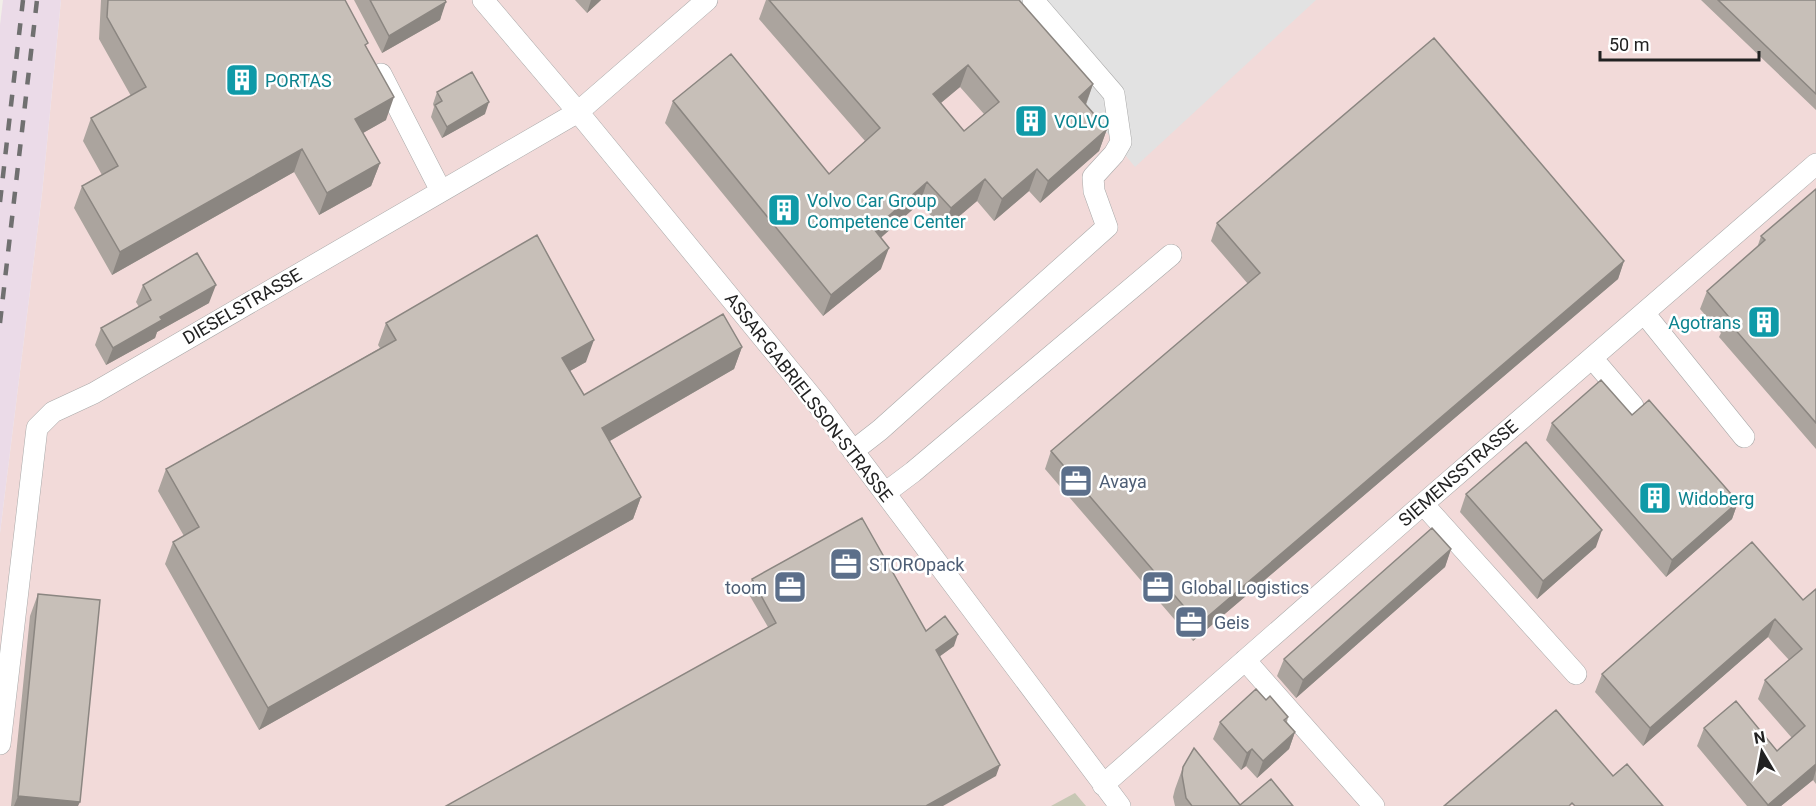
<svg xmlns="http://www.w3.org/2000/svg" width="1816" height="806" viewBox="0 0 1816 806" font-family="Roboto,sans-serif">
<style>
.commercial{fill:#f2dad9}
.industrial{fill:#ebdbe8}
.construction{fill:#c7c7b4}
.parking{fill:#e2e2e2}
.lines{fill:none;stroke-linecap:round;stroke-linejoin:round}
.minor-casing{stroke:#a9a9a9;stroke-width:22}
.minor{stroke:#fff;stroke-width:21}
.rail{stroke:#707070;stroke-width:4.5;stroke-dasharray:12 12;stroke-linecap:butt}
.wall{fill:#aba49e;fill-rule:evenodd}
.shaded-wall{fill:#8b8681}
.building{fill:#c7bfb8;stroke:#8b8681;stroke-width:1.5;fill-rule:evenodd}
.labels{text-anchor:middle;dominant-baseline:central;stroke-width:5;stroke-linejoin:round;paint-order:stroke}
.culture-label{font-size:18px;fill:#0d838f;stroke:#fff;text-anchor:start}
.street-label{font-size:18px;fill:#222;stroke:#fff}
.service-label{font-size:18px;fill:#4e5e75;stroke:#fff;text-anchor:start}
</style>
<rect width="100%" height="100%" fill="#f2efe9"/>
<path class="commercial" d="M61 0H1816V806H0V533L42 194Z"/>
<path class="industrial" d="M3 0H61L42 194 0 533V25Z"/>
<path class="construction" d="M1075 793 1086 806H1051Z"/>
<path class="parking" d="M992 0H1316L1135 167 1085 106Z"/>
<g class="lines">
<defs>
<path id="minor" d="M483 0 578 112 824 412 1120 806
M381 74 441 191
M1644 313 1744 437
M1592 358 1633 406
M853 451 880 430 1107 227 1094 191 1093 177 1114 154 1121 142 1114 94 1033 0
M885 493 913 472 1171 255
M1423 504 1576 674
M1245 660 1374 806
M0 744 37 428 53 412 94 393 578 112 707 0
M1103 785 1423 504 1816 164"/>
</defs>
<use href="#minor" class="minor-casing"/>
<use href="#minor" class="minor"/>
<path class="rail" d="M0 202 23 0
M0 323 37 0"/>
</g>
<path class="wall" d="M101 0H345L367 48 386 120 363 133 380 163 371 186 319 215 294 172 112 275 74 208 82 186 102 175 83 141 91 118 131 96 99 39Z
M354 0H445L440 20 382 53Z
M575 0H601L587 13Z
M766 0H1019L1093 84 1086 105 1107 129 1099 151 1040 203 1029 191 994 221 977 201 943 230 920 203 881 237V269L823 316 665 123 673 101 829 174 865 141 759 19ZM960 87 984 114 964 131 941 103Z
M1701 0H1816V110Z
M437 92 485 114 442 138 431 117 434 107 433 104Z
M1816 189V449L1719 337 1721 333 1700 309 1707 291 1757 248 1761 236Z
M1217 223 1624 261 1618 279 1193 641 1045 469 1051 451 1248 284 1211 241Z
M143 285 209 303 157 332 155 338 106 365 95 345 101 328 139 307 136 302Z
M386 323 586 362 570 371 584 395 742 347 734 369 610 441 641 497 633 519 259 730 165 564 173 542 184 536 158 491 166 469 380 348 378 345Z
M1632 415 1738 502 1732 519 1666 577 1546 440 1552 423Z
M1466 494 1596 547 1537 599 1460 512Z
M1451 549 1445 567 1296 698 1277 676 1284 659Z
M752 579 926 631 954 646 940 656 996 776 768 627 747 591Z
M1816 589V784L1813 780 1781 806H1747L1697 746 1704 728 1777 751 1792 738 1758 699 1765 680 1789 660 1768 637 1643 746 1595 692 1602 674 1803 600Z
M38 594 78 806H11L30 616Z
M1266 700 1288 717 1287 722 1295 732 1289 749 1257 778 1246 766 1241 770 1213 739 1220 722Z
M1183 767 1240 805 1293 806H1175L1173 797 1175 789Z"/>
<path class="shaded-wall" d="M591 0H601L587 13Z
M446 2 440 20 382 53 389 36Z
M968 65 960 87 925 116 933 94Z
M1093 84 1085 106 1079 97Z
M394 97 386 120 347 142 355 119Z
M489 102 485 114 442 138 447 127Z
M1107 129 1099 151 1040 203 1048 181Z
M302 149 294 172 112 275 120 252Z
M380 163 371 186 319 215 327 193Z
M1037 169 1029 191 994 221 1002 199Z
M985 179 977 201 943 230 951 208Z
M927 182 920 203 866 251 874 229Z
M889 248 881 269 823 316 831 295Z
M1624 261 1618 279 1193 641 1199 624Z
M216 285 209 303 157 332 155 338 106 365 113 348 160 317Z
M594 340 586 362 554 380 562 358Z
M742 347 734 369 594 450 602 428Z
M641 497 633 519 259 730 268 708Z
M1738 502 1732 519 1666 577 1672 560Z
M1602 530 1596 547 1537 599 1543 581Z
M1451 549 1445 567 1296 698 1303 680Z
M1775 619 1768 637 1643 746 1650 728Z
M958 634 954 646 932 662 936 650Z
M1295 732 1289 749 1257 778 1263 761Z
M1252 749 1246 766 1241 770 1247 753Z
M1816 764V770L1813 780 1781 806H1767L1768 805Z
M1000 765 996 776 943 806H926Z
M18 796 80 802 78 806H14Z"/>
<path class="building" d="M108 0H345L368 43 365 45 394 97 355 119 380 163 327 193 302 149 120 252 82 186 118 166 91 118 146 87 107 17Z
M370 0H445L446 2 389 36Z
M769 0H1019L1093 84 1079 97 1107 129 1048 181 1037 169 1002 199 985 179 951 208 927 182 874 229 889 248 831 295 673 101 731 54 829 174 880 128ZM968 65 999 102 964 131 933 94Z
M1718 0H1816V94Z
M1434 38 1624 261 1199 624 1051 451 1260 273 1217 223Z
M472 72 489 102 447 127 435 105 442 101 437 92Z
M1816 189V423L1726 319 1729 317 1707 291 1765 240 1761 236Z
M537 235 594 340 562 358 584 395 723 314 742 347 602 428 641 497 268 708 173 542 199 527 166 469 396 340 386 323Z
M197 253 216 285 160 317 162 320 113 348 101 328 151 300 143 285Z
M1601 380 1632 415 1649 400 1738 502 1672 560 1552 423Z
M1526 442 1602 530 1543 581 1466 494Z
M862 518 926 631 945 616 958 634 936 650 1000 765 926 806H446L776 623 752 579Z
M1432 528 1451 549 1303 680 1284 659Z
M1752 542 1803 600 1816 589V764L1768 805 1704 728 1736 701 1777 751 1805 726 1765 680 1802 649 1775 619 1650 728 1602 674Z
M38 594 100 600 80 802 18 796Z
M1256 689 1266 700 1270 696 1288 717 1284 720 1295 732 1263 761 1252 749 1247 753 1220 722Z
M1556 710 1613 776 1627 764 1663 806H1575L1572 803 1569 806H1444Z
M1194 748 1240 805 1271 779 1293 806H1192L1186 798 1182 775 1183 767Z"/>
<defs>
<symbol id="building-square" viewBox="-11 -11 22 22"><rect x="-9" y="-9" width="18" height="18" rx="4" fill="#0f9aa8" stroke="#fff"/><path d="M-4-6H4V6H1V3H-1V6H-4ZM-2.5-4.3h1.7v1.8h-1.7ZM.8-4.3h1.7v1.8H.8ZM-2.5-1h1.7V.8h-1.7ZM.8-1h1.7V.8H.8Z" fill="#fff"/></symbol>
<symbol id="office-square" viewBox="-11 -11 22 22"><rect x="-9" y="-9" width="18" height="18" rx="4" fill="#5c6f8a" stroke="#fff"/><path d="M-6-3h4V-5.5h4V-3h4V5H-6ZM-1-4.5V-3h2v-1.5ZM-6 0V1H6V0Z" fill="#fff"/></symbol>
</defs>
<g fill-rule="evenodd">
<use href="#building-square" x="223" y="61" width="38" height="38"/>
<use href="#building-square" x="1012" y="102" width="38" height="38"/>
<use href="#building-square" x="765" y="191" width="38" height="38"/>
<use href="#building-square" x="1745" y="303" width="38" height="38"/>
<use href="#office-square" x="1057" y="462" width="38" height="38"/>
<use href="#building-square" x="1636" y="479" width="38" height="38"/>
<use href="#office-square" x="827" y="545" width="38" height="38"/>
<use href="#office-square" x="771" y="568" width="38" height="38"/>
<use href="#office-square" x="1139" y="568" width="38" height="38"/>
<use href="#office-square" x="1172" y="603" width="38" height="38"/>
</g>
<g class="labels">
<g class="culture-label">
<text x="265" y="80">PORTAS</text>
<text x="1054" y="121">VOLVO</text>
<text x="807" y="200">Volvo Car Group<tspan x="807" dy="21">Competence Center</tspan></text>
<text x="1741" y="322" text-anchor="end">Agotrans</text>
<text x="1678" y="498">Widoberg</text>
</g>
<g class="street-label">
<text transform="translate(242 306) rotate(-30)">DIESELSTRASSE</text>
<text transform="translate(809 397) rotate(52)">ASSAR-GABRIELSSON-STRASSE</text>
<text transform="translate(1458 473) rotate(-41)">SIEMENSSTRASSE</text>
</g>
<g class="service-label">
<text x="1099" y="481">Avaya</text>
<text x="869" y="564">STOROpack</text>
<text x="767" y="587" text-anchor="end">toom</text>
<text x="1181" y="587">Global Logistics</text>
<text x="1214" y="622">Geis</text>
</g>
</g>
<g transform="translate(1762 752) rotate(350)" stroke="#ffffff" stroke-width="4.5" paint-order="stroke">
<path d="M0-4.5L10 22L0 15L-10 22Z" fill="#222222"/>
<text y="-9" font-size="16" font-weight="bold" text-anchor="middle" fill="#222222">N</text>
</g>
<path d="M1600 51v9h159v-9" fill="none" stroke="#222222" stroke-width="3"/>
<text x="1609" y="51" font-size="18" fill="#222222" stroke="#ffffff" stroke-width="4.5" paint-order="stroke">50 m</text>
</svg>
